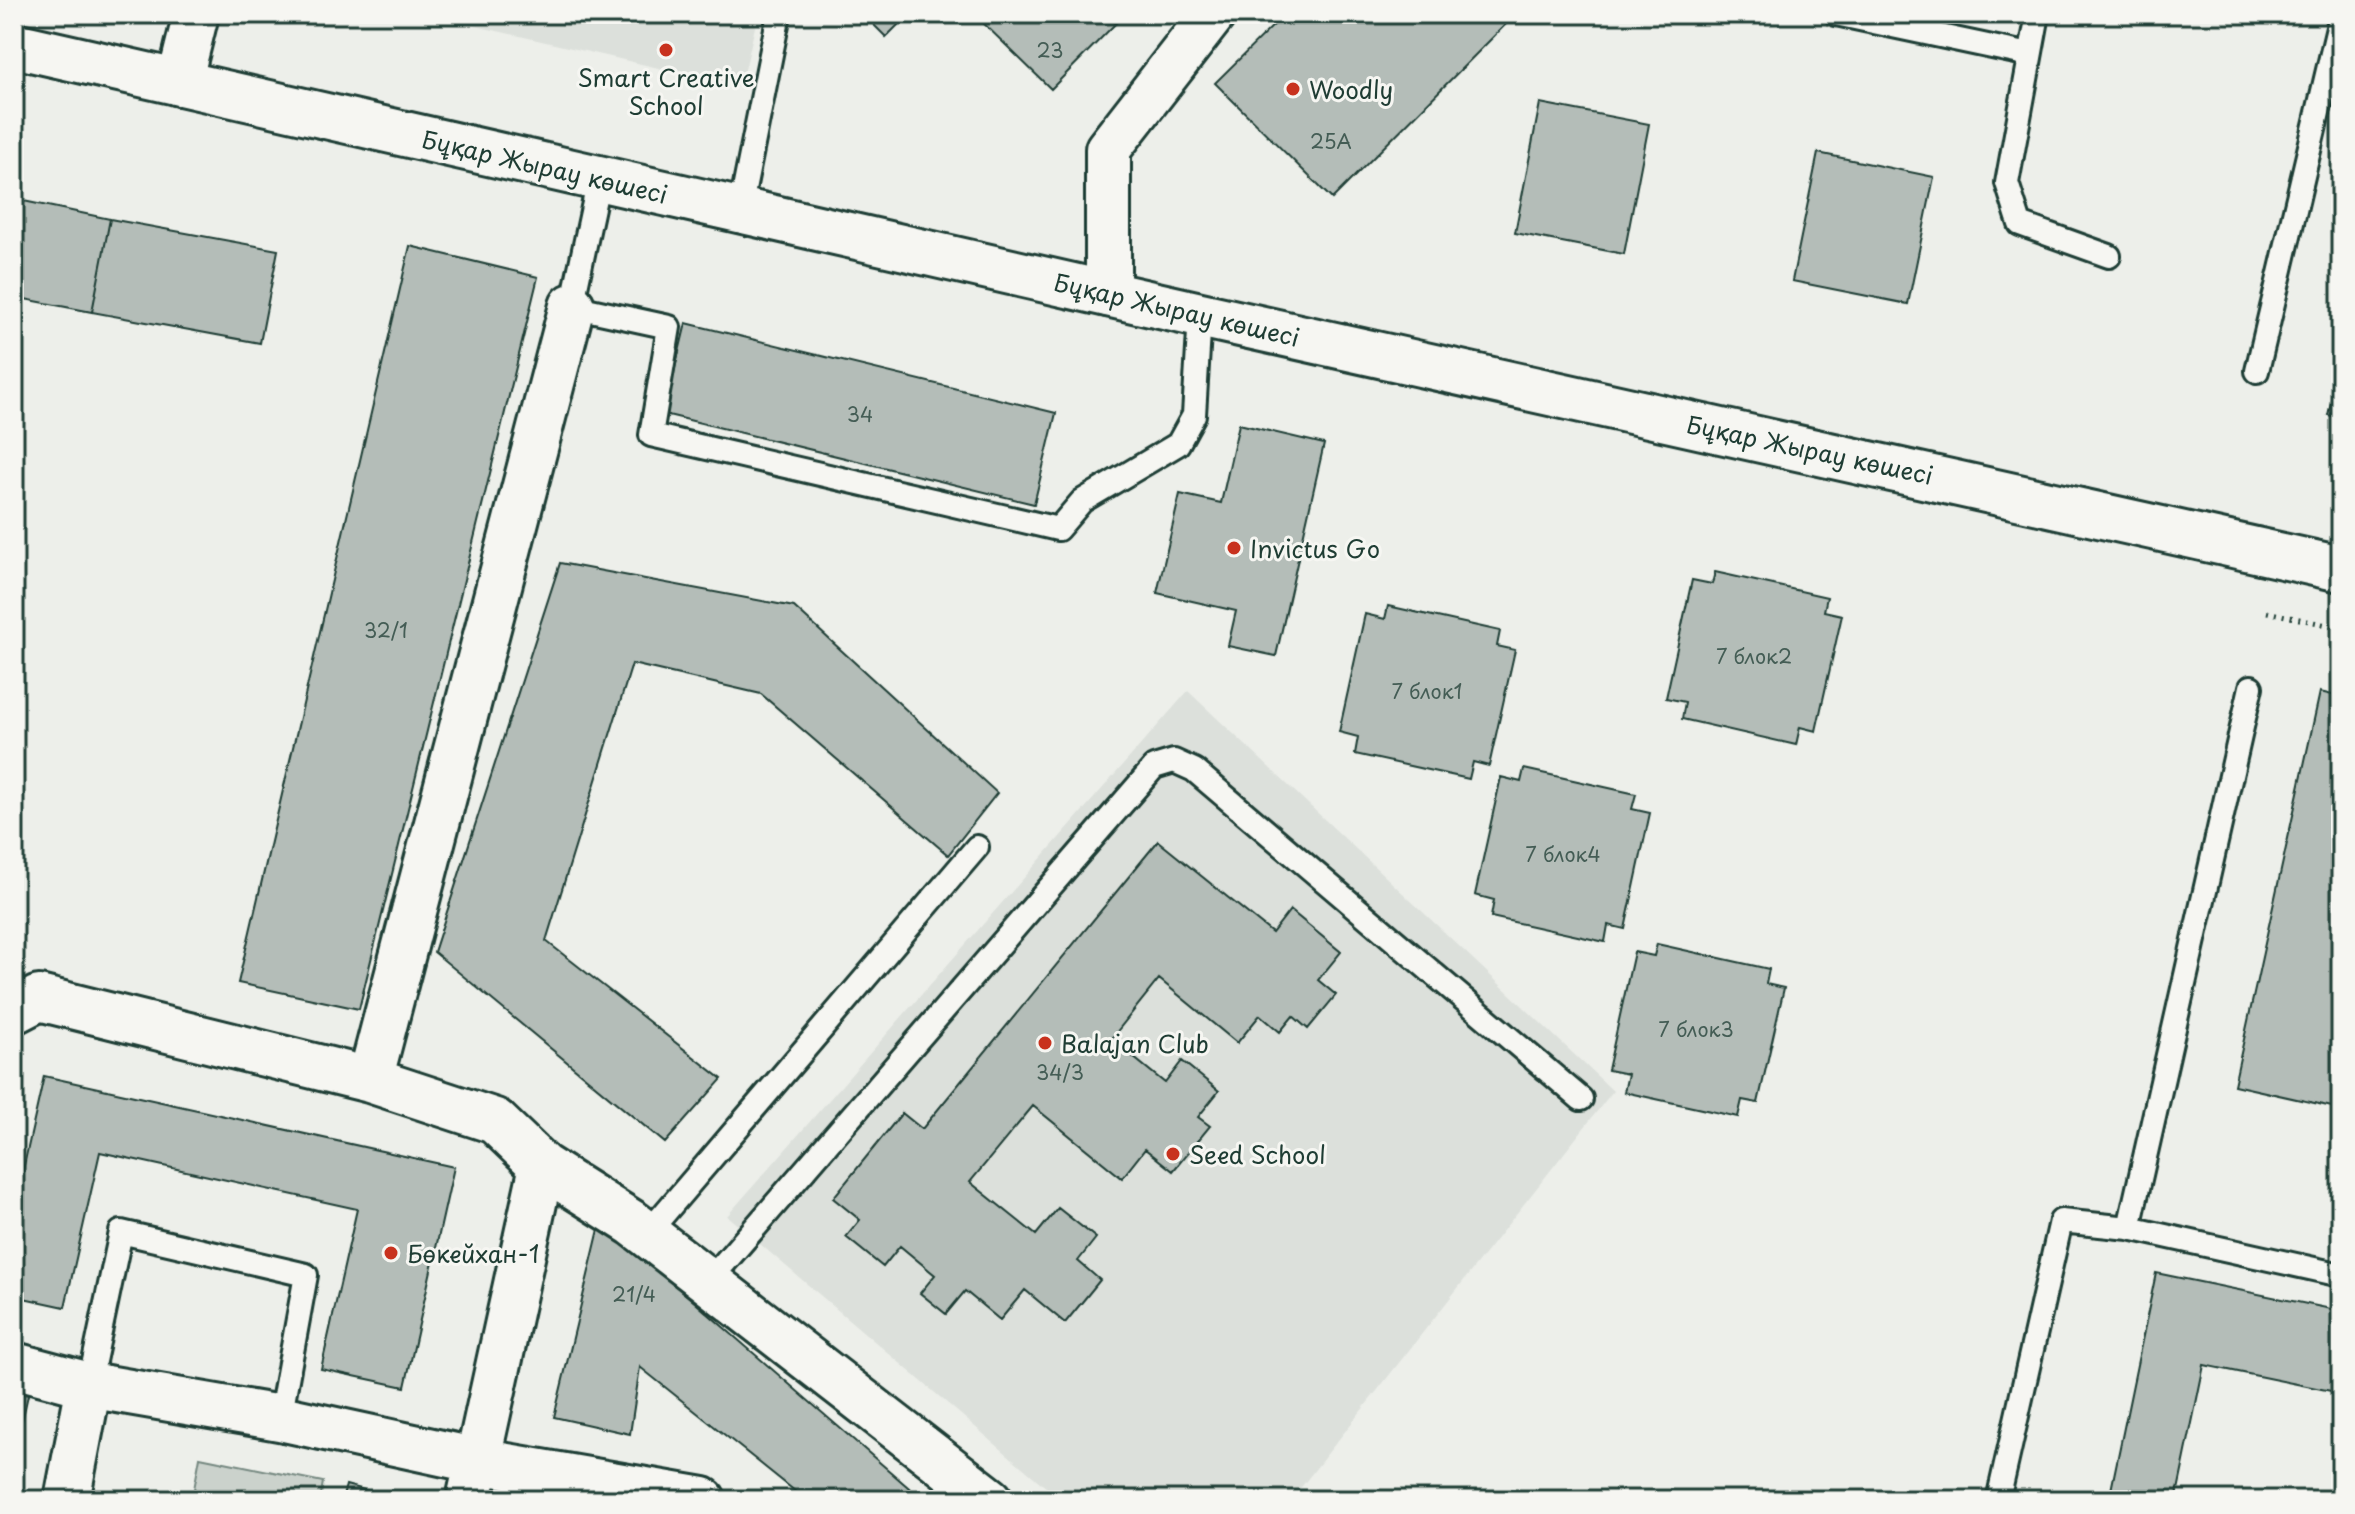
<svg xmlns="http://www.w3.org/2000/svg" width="2355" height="1514" viewBox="0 0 2355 1514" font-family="'Playpen Sans',sans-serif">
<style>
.built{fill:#dce0db}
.green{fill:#cbd2cc;stroke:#758880;stroke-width:2}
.building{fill:#b4bdb8;stroke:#1f3d34;stroke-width:2}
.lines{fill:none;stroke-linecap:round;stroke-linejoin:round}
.service-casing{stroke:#1f3d34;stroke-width:28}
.minor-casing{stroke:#1f3d34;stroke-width:50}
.tertiary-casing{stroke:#1f3d34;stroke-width:50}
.path{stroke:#1f3d34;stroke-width:5;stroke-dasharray:2 6;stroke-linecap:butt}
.service{stroke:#f6f6f2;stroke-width:22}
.minor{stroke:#f6f6f2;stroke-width:44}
.tertiary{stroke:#f6f6f2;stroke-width:44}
.poi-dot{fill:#c8321e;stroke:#f6f6f2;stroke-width:3}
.labels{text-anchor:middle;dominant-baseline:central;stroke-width:6;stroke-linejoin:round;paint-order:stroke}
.number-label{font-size:20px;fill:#445d55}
.poi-label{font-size:24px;fill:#1f3d34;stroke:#f6f6f2;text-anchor:start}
.street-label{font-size:24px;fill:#1f3d34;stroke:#f6f6f2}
</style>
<rect width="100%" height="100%" fill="#edefea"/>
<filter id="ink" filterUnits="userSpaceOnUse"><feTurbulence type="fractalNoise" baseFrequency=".0125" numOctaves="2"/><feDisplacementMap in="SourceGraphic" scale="16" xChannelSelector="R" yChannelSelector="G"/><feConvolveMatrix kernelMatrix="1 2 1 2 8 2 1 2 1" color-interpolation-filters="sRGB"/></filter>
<g filter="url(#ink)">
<path class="built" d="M424 14H758L741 87Z
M1188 691 1613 1091 1291 1500H1061L727 1216Z"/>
<path class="green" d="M200 1457 323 1482 320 1500H192Z"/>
<path class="building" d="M863 14H909L886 37Z
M974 14H1125L1051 89Z
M1285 14H1516L1332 199 1215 83Z
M1540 103 1649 124 1624 254 1515 233Z
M1818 153 1934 177 1908 304 1792 281Z
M14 199 110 219 92 312 14 297Z
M110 219 278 250 260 343 92 312Z
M410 246 538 277 359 1009 238 983Z
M686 323 1056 413 1034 504 664 414Z
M2341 359V418L2328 415Z
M1239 424 1324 444 1276 656 1228 646 1236 611 1157 593 1180 494 1221 503Z
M560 563 794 607 997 793 948 855 761 694 632 664 546 941 722 1079 665 1143 434 952Z
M1715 572 1827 597 1824 611 1842 615 1816 731 1800 727 1796 745 1682 719 1685 702 1666 698 1692 580 1712 584Z
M1388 606 1500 631 1497 646 1515 650 1489 766 1473 762 1469 779 1355 754 1358 737 1339 732 1365 614 1385 619Z
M2320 692 2341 697V1109L2234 1085Z
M1524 769 1636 794 1632 809 1650 813 1625 929 1608 925 1605 942 1491 917 1494 900 1475 895 1501 777 1521 782Z
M1158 841 1272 933 1290 910 1341 952 1318 980 1336 995 1308 1029 1293 1016 1280 1032 1260 1015 1237 1043 1159 979 1111 1039 1165 1083 1182 1061 1219 1091 1198 1117 1210 1126 1173 1171 1145 1149 1122 1178 1033 1106 970 1182 1036 1235 1058 1208 1096 1238 1078 1261 1100 1280 1065 1323 1025 1290 1000 1320 965 1291 946 1314 920 1293 935 1275 900 1246 883 1267 846 1237 860 1220 833 1198 902 1113 922 1129Z
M1657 944 1769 969 1766 984 1784 988 1758 1103 1742 1100 1738 1117 1624 1092 1628 1074 1608 1070 1634 952 1654 956Z
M44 1076 454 1167 405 1387 321 1369 357 1209 100 1152 65 1307 14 1296V1210Z
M601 1221 923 1500H806L640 1367 630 1434 554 1417Z
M2156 1273 2341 1311V1393L2204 1365 2176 1500H2109Z
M14 1392 28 1395 14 1456Z
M346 1485 402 1500H342Z"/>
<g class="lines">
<defs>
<path id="service" d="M1836 14 2030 55
M2038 14 2007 183 2020 224 2109 256
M599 179 572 306 669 327 651 435 1058 529 1082 501 1178 444 1194 415 1200 315
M740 210 779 14
M2257 371 2341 15
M2129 1228 2251 687
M646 1235 977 847
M707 1283 1154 767 1174 761 1194 770 1581 1099
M89 1385 121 1232 306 1275 280 1418
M1998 1500 2061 1221 2129 1228 2341 1275"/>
<path id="minor" d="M179 83 196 14
M1108 294V149L1213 14
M14 1011 39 998 370 1080 495 1121 542 1166 634 1224 990 1500
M370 1080 572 306
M14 1365 89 1385 280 1418 478 1461 703 1500
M67 1500 89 1385
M469 1500 542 1166"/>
<path id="tertiary" d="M14 45 1200 315 2341 569"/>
</defs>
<use href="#service" class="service-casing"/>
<use href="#minor" class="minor-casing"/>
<use href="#tertiary" class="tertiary-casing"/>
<path class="path" d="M2267 612 2341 628"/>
<use href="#service" class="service"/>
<use href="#minor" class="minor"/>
<use href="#tertiary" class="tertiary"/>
</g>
</g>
<g class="poi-dot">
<circle cx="666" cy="50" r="8"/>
<circle cx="1293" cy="89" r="8"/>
<circle cx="1234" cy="548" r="8"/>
<circle cx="1045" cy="1043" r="8"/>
<circle cx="1173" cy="1154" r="8"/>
<circle cx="391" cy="1253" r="8"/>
</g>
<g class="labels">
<g class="number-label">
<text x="1050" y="50">23</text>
<text x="1331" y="141">25А</text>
<text x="860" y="414">34</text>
<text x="386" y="630">32/1</text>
<text x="1754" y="656">7 блок2</text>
<text x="1427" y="691">7 блок1</text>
<text x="1563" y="854">7 блок4</text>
<text x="1696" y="1029">7 блок3</text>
<text x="1060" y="1072">34/3</text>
<text x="634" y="1294">21/4</text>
</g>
<g class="poi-label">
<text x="666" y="77" text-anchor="middle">Smart Creative<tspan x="666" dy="28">School</tspan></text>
<text x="1309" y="89">Woodly</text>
<text x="1250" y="548">Invictus Go</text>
<text x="1061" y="1043">Balajan Club</text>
<text x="1189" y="1154">Seed School</text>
<text x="407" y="1253">Бөкейхан-1</text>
</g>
<g class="street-label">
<text transform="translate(545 166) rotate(13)">Бұқар Жырау көшесі</text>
<text transform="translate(1177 309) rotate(13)">Бұқар Жырау көшесі</text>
<text transform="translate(1810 449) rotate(12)">Бұқар Жырау көшесі</text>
</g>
</g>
<rect width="2355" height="1514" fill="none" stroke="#f6f6f2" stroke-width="48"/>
<rect x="24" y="24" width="2307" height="1466" fill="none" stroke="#1f3d34" stroke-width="3" filter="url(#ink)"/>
</svg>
